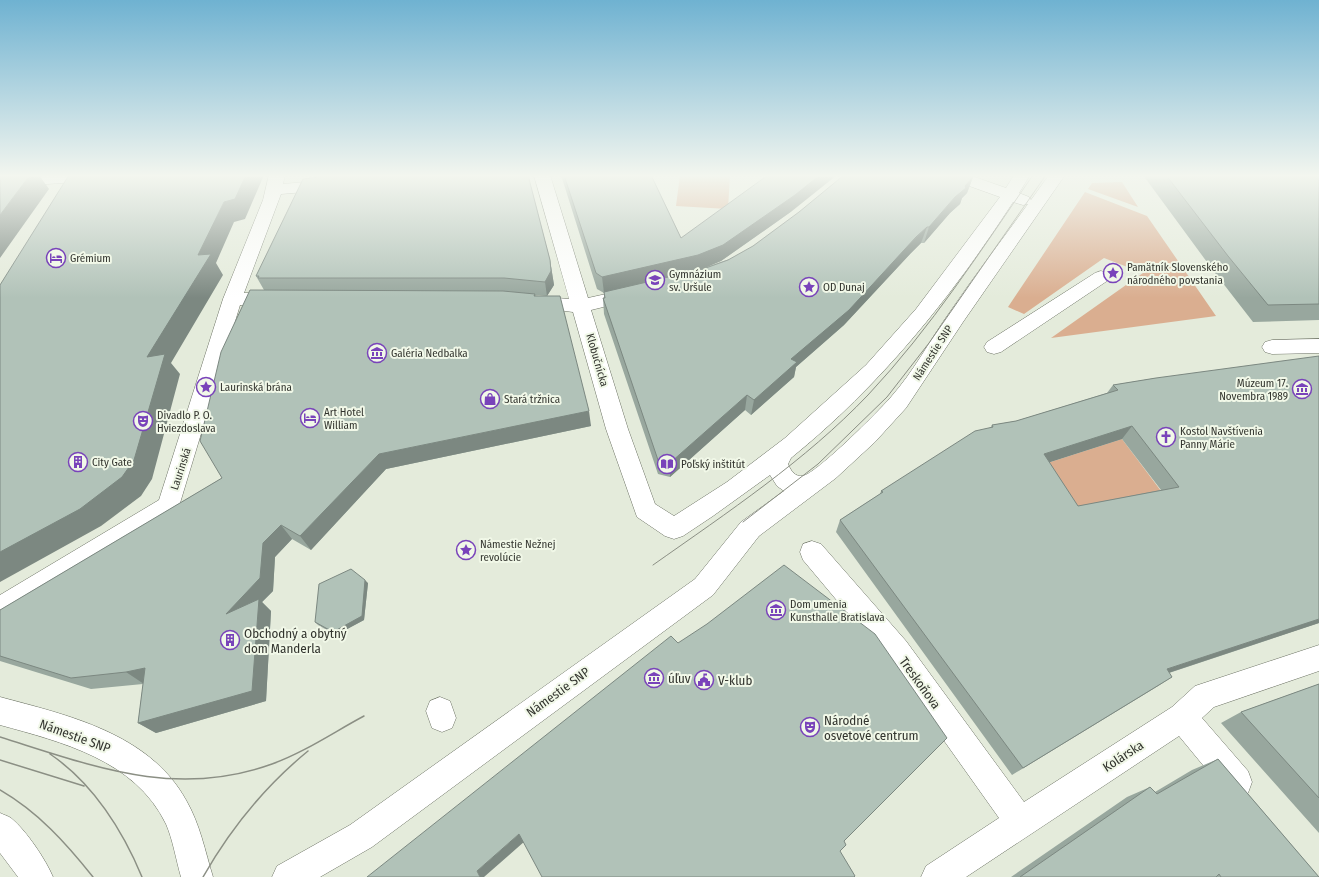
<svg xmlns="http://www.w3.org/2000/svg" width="1319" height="877" viewBox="0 0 1319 877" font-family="'Fira Sans Condensed',sans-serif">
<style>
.green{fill:#daae90}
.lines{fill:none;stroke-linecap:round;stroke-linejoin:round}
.minor-casing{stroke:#6d7365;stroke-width:1}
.minor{fill:#fff;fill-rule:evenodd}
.tram-far1{stroke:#8b8f84;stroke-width:1}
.tram{stroke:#8b8f84;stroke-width:1.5}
.wall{fill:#98a79e;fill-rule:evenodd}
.shaded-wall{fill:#7c8881}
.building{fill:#b1c2b8;stroke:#7c8881;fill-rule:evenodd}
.labels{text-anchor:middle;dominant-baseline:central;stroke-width:4;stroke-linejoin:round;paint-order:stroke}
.poi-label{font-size:11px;fill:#32342e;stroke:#f1f8e8;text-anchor:start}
.street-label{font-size:11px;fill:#32342e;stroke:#f1f8e8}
.near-poi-label{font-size:13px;fill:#32342e;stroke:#f1f8e8;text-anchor:start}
.near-street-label{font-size:13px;fill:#32342e;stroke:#f1f8e8}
</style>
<rect width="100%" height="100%" fill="#e4ebdb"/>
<path class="green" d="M680 175H730L728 209 676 206Z
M1122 182 1138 207 1088 189 1092 183Z
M1085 192 1147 216 1216 316 1051 338 1143 273 1104 258 1024 314 1008 307Z
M1122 439 1167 499 1068 518 1035 467Z"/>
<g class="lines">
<defs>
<path id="minor" d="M29 175H85L86 177 84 180 78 182 0 187V177Z
M269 175H285L283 184 328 180 334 182 336 185 334 188 328 190 281 194 244 293H274L281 295 283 299 281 303 274 305H240L177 513 9 618 0 621V595L159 500 223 299 263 200Z
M534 175H550L588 298 633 288 640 290 642 294 640 298 591 310 628 429 655 504 674 516 727 482 785 438 866 365 916 309 1000 197 947 178 945 175H969L1006 188 1014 175H1030L1019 193 1029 197 1031 200 1049 175H1065L963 322 906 408 875 442 836 478 759 536 713 595 372 847 320 877H272L277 866 350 825 695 579 741 522 784 491 777 486 770 475 713 516 683 536 674 539 665 536 637 517 606 429 573 312 526 306 524 302 526 298 533 296 569 299ZM1013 202 1023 205 1028 204C1002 240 975 275 950 312 930 340 914 371 891 397 879 411 817 473 803 476 795 477 791 471 788 464L791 458C880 386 951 298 1013 202Z
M1101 271 1107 273 1110 277 1107 281 1001 352 994 354 987 352 984 347 987 342 1095 273Z
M1319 339V353L1272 354 1265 352 1262 347 1265 342 1272 340Z
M812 541 821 544 906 641 1024 802 1172 707 1195 686 1319 645V671L1214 707 1202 718 1248 771 1252 782 1248 793 1237 797 1226 793 1179 736 966 877H921L926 866 999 818 886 659 803 560 800 552 803 544Z
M0 697C67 715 149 733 186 800 200 824 205 851 213 877H181C176 860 173 840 166 824 135 760 62 742 0 725Z
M440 697 450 701 456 718 452 728 442 732 432 728 426 711 430 701Z
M0 813C4 815 8 816 11 818 26 830 46 860 53 877H18L0 853Z"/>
</defs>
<use href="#minor" class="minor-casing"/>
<use href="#minor" class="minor"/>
<path class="tram-far1" d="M743 522 818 464 887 397 929 343 1046 175
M653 565C728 512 805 461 868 395 931 328 981 250 1033 175"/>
<path class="tram" d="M0 737C93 766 175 799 272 764 305 752 334 732 364 716
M50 754C93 783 123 831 142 877
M0 760 84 786
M0 790C38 812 66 843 93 877
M203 877C231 828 264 787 308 751"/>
</g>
<path class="wall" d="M314 175H528L550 260 554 285 547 296 535 295 536 296 591 426 386 469 311 550 292 539 275 557 273 591 262 602 271 611 266 701 156 733 138 723 143 684 91 689 0 661V610L222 478 264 290 256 276 315 177Z
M561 175H651L681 238 792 211 721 261 700 269 973 177 967 193 962 198 960 204 950 213 924 243H921L911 253 844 325 796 367 794 377 751 415 745 410 670 477 658 474 604 314 603 298H604V293L597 289Z
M1143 175H1319V320L1253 322 1215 273Z
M1156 378 1319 623 1169 673 1172 677 1012 775 836 532 840 520 880 494 881 491 991 427 992 425 1016 421 1107 393 1113 385ZM1122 439 1161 490 1078 506 1049 462Z
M368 583 364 620 336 635 318 625 315 622Z
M1319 684V833L1221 723 1241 712Z
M1218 759 1319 877H1011L1127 797 1150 787 1155 792 1192 770Z"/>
<path class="shaded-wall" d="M30 175H39L49 189 0 258V215Z
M246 175H264L245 219 234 222 216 263 223 275 171 363 180 374 152 479 141 496 101 526 0 582V552L147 357 224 202Z
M820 175H837L792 211 721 261 698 271 604 293 602 277Z
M973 177 967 193 962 198 960 204 950 213 924 243 929 227Z
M927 227 921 243 911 253 844 325 796 367 794 377 751 415 754 400 791 359Z
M550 260 554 285 547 296 545 282Z
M747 395 745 410 670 477 671 462Z
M589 411 591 426 386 469 311 550 300 536 379 454Z
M1132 426 1122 439 1035 467 1044 454Z
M281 525 292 539 275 557 273 591 262 602 271 611 266 701 156 733 138 723 226 614 263 543Z
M365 580 368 583 364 620 336 635 333 632Z
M1319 619V623L1153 678 1167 669Z
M145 668 144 684 126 672Z
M1172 677 1158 686 1012 775 1023 768Z
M519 834 525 841 484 877H485H480L477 871Z"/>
<path class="building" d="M0 175H30L0 215Z
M69 175H246L235 199 224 202 198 255 211 254 147 357 165 354 134 460 122 477 80 509 0 552V285Z
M335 175H528L550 260 551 271 545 282 504 278H258L259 276H256L303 179Z
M564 175H651L681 238 768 175H820L795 195 723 245 698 255 602 277 596 273Z
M844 175H971L973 177 965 186 966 188 955 197 929 227H927L916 237 849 310 791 359 797 362 754 400 747 395 671 462 658 460 603 298H605L604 292 703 269 728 260 753 246 799 212Z
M1166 175H1319V304L1268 305 1228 256Z
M250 290 503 291 535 294 534 296H560L589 411 379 454 300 536 281 525 263 543 260 578 226 614 259 599 252 691 138 723 145 668 126 672 71 678 0 656V610L222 478 200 441 221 352Z
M1319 356V619L1167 669 1172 677 1023 768 840 520 883 492 881 491 975 431 993 427 992 425 1016 421 1118 390 1113 385 1156 378ZM1132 426 1179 487 1078 506 1044 454Z
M784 565 875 634 947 738 844 841 846 845 840 851 855 876 854 877H542L519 834 477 871 480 877H367L671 636 678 643 707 624Z
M351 569 365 580 362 616 333 632 315 622 319 584Z
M1319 684V798L1241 712Z
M1218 759 1319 877H1221L1219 874 1216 877H1020L1150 787 1157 794Z"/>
<linearGradient id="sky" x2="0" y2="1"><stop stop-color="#6fb2d1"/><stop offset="0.59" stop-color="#f3f6ef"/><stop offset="1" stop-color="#f3f6ef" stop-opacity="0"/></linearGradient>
<rect width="1319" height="298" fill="url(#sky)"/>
<defs>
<symbol id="hotel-ring" viewBox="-11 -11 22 22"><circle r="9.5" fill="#f1f8e8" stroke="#7943ba" stroke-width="1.5"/><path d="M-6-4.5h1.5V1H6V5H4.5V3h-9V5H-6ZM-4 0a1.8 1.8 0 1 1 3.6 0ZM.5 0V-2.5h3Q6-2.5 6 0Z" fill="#7943ba"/></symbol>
<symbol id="sight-ring" viewBox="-11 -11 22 22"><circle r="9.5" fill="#f1f8e8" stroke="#7943ba" stroke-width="1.5"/><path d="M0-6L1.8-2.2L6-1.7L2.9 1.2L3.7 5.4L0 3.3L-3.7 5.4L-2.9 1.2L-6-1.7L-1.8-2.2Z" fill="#7943ba"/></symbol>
<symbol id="school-ring" viewBox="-11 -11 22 22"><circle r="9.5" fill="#f1f8e8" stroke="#7943ba" stroke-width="1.5"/><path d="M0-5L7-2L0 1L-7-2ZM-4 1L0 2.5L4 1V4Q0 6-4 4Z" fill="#7943ba"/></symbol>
<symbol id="museum-ring" viewBox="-11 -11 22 22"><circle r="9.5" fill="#f1f8e8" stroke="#7943ba" stroke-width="1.5"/><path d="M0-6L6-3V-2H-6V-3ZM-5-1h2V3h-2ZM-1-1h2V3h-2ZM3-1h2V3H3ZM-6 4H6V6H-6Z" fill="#7943ba"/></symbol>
<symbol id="shop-ring" viewBox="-11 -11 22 22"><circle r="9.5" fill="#f1f8e8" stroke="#7943ba" stroke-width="1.5"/><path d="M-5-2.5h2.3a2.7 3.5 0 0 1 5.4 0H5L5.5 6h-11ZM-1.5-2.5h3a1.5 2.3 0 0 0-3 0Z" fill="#7943ba"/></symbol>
<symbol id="theatre-ring" viewBox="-11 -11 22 22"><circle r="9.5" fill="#f1f8e8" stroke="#7943ba" stroke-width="1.5"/><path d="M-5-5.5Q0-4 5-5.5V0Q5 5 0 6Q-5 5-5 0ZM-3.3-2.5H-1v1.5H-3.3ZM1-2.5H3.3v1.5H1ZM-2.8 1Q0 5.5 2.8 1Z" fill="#7943ba"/></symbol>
<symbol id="church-ring" viewBox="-11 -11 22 22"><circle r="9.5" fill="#f1f8e8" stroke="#7943ba" stroke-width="1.5"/><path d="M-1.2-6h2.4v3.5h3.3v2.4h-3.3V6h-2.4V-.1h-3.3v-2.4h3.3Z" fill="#7943ba"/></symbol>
<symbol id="building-ring" viewBox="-11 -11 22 22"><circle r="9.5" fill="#f1f8e8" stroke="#7943ba" stroke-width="1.5"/><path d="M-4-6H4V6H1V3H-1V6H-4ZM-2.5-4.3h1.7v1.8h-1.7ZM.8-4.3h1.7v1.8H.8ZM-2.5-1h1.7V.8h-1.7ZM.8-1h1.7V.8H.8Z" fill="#7943ba"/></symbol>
<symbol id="library-ring" viewBox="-11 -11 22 22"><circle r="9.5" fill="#f1f8e8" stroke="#7943ba" stroke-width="1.5"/><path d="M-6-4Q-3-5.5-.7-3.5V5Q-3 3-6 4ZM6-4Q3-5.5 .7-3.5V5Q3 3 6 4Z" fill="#7943ba"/></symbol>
<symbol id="civic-ring" viewBox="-11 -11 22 22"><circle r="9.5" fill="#f1f8e8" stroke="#7943ba" stroke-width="1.5"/><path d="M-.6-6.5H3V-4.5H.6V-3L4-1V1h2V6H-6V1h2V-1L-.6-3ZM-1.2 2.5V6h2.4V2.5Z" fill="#7943ba"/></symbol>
</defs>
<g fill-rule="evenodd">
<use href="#hotel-ring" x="45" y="247" width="22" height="22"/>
<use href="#sight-ring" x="1102" y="262" width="22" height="22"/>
<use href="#school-ring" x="644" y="269" width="22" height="22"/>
<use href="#sight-ring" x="798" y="276" width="22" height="22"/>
<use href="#museum-ring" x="366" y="342" width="22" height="22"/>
<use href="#sight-ring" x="195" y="376" width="22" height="22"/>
<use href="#museum-ring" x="1291" y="378" width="22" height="22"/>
<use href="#shop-ring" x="479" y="388" width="22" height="22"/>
<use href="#hotel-ring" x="299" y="407" width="22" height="22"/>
<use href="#theatre-ring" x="132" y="410" width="22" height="22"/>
<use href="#church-ring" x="1155" y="426" width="22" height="22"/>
<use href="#building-ring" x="67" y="451" width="22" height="22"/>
<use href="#library-ring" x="656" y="453" width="22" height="22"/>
<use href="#sight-ring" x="455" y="539" width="22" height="22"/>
<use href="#museum-ring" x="765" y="599" width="22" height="22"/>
<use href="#building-ring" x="219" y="629" width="22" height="22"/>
<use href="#museum-ring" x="643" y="667" width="22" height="22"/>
<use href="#civic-ring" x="693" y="669" width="22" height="22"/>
<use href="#theatre-ring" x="799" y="716" width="22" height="22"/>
</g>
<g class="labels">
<g class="poi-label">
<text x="70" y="258">Grémium</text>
<text x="1127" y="267">Pamätník Slovenského<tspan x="1127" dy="13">národného povstania</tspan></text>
<text x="669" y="274">Gymnázium<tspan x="669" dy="13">sv. Uršule</tspan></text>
<text x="823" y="287">OD Dunaj</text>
<text x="391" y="353">Galéria Nedbalka</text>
<text x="1288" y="383" text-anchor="end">Múzeum 17.<tspan x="1288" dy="13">Novembra 1989</tspan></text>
<text x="220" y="387">Laurinská brána</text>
<text x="504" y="399">Stará tržnica</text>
<text x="324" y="412">Art Hotel<tspan x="324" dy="13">William</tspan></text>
<text x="157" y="415">Divadlo P. O.<tspan x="157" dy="13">Hviezdoslava</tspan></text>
<text x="1180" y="431">Kostol Navštívenia<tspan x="1180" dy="13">Panny Márie</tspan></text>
<text x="92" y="462">City Gate</text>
<text x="681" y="464">Poľský inštitút</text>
<text x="480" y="544">Námestie Nežnej<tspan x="480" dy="13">revolúcie</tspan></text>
<text x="790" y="604">Dom umenia<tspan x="790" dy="13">Kunsthalle Bratislava</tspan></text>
</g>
<g class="street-label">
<text transform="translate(933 353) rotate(-57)">Námestie SNP</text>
<text transform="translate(597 360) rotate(74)">Klobučnícka</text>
<text transform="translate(181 469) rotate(-72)">Laurinská</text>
</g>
<g class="near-poi-label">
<text x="244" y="633">Obchodný a obytný<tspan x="244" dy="15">dom Manderla</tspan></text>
<text x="668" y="678">úľuv</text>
<text x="718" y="680">V-klub</text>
<text x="824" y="720">Národné<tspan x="824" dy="15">osvetové centrum</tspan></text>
</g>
<g class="near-street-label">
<text transform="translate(920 683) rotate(54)">Treskoňova</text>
<text transform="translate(558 692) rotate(-36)">Námestie SNP</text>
<text transform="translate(75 736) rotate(20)">Námestie SNP</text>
<text transform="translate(1123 756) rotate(-33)">Kolárska</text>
</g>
</g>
</svg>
